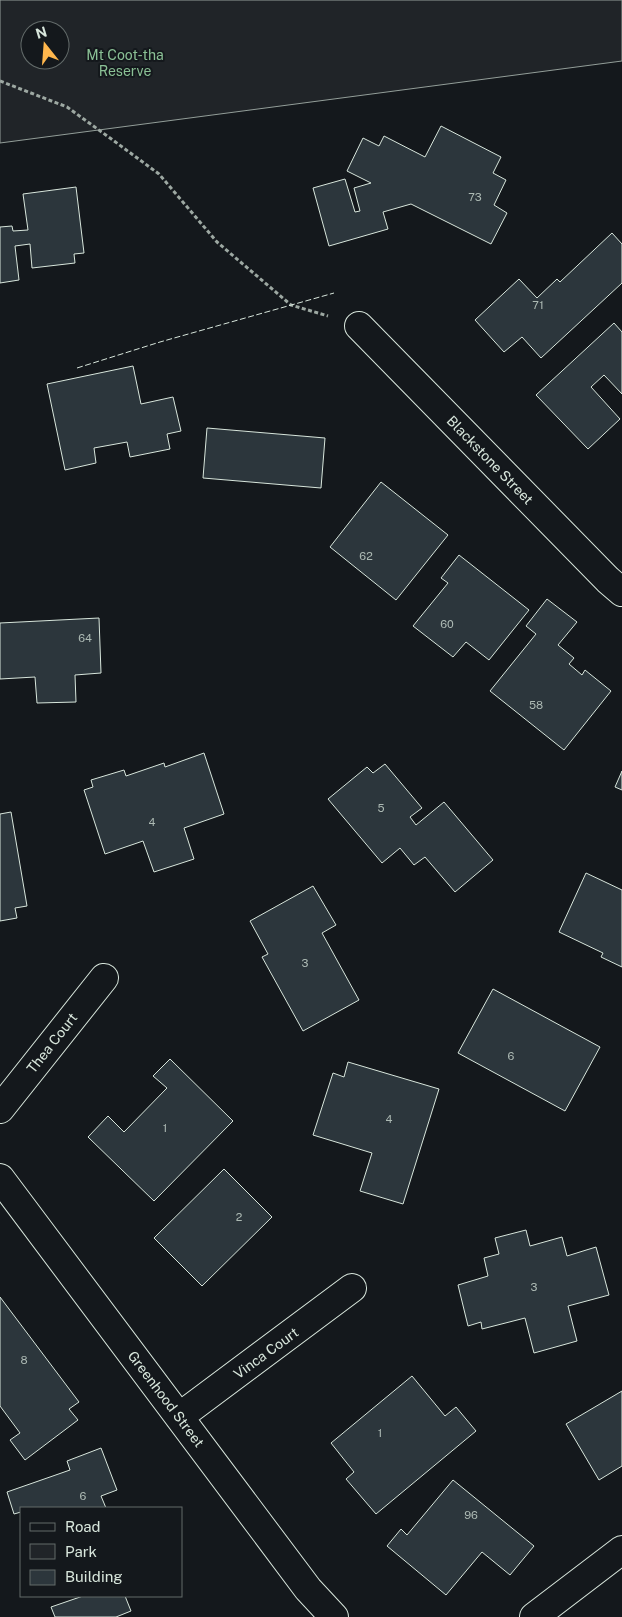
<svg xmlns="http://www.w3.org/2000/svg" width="622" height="1617" viewBox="0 0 622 1617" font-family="'Public Sans',sans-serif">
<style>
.green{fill:#202428;stroke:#939e99;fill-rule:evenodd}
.building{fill:#2c363c;stroke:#d8e6dc}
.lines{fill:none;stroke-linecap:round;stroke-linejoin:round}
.minor-casing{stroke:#d8e6dc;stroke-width:30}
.path{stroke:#9da8a2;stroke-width:3;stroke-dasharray:4 2.5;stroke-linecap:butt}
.minor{stroke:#14181c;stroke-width:28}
.fence{stroke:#d8e6dc;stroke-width:1;stroke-dasharray:6 2.5;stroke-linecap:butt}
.labels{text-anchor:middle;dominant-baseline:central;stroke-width:4;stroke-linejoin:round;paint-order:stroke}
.number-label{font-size:11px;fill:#adbab4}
.park-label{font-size:14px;fill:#8ac095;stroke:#14181c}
.street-label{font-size:14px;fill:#d8e6dc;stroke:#14181c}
</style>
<rect width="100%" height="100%" fill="#14181c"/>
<path class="green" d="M0 0H622V61L0 143ZM30 30H60V60H30Z"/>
<path class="building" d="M441 126 501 157 493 173 506 180 494 205 507 213 491 244 411 204 383 212 388 229 329 246 313 188 345 179 355 212 360 211 354 188 371 183 347 171 363 138 379 146 384 136 425 157Z
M76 187 84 253 74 254 75 263 32 268 30 244 15 246 19 280 0 283V227L12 226 13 231 28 230 23 194Z
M612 233 622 244V283L541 358 522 337 504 352 475 320 519 279 537 298 557 279 560 282Z
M614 323 622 332V394L604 375 591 387 620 419 588 449 536 395Z
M133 366 141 404 173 397 181 431 167 434 170 449 130 457 127 442 94 448 96 463 65 470 47 384Z
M207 428 325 438 321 488 203 478Z
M381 482 448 535 396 600 330 547Z
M459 555 529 610 489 660 466 642 453 657 413 626 448 583 441 578Z
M547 599 577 622 558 645 574 658 569 664 582 675 585 670 611 691 564 750 490 691 536 634 526 626Z
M99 618 101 673 75 675 76 702 37 703 35 677 0 679V623Z
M204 753 224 814 184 828 194 859 154 872 143 841 105 854 84 790 93 787 91 780 124 770 126 776 164 763 165 767Z
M385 764 422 808 410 817 416 825 444 802 493 860 455 892 425 857 414 865 400 848 382 863 328 799 367 767 373 773Z
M622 771V790L615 787Z
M11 812 27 906 15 908 17 918 0 921V814Z
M586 873 622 890V967L601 957 603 953 559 932Z
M313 886 336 925 322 933 359 1000 303 1031 262 957 268 954 250 921Z
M493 989 600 1047 565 1111 458 1053Z
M170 1059 233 1121 154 1201 88 1137 108 1116 124 1132 167 1088 153 1076Z
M348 1062 439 1089 403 1204 360 1191 372 1153 313 1135 333 1073 344 1077Z
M224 1169 272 1217 202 1286 154 1238Z
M526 1230 530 1246 562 1237 567 1256 596 1247 609 1295 568 1306 577 1341 534 1353 525 1318 482 1329 481 1322 468 1326 458 1285 488 1276 484 1258 499 1254 495 1238Z
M0 1297 79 1402 69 1409 78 1420 25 1460 10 1440 20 1433 0 1406Z
M412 1376 445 1416 456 1407 476 1431 376 1514 346 1479 354 1472 331 1443Z
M622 1391V1466L599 1480 566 1424Z
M101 1448 117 1490 101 1496 106 1508H21V1512L14 1514 7 1492 70 1470 67 1461Z
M453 1480 534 1546 510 1575 482 1552 446 1595 387 1546 401 1529 407 1535Z
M83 1596H125L131 1611 116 1617H55L51 1607Z"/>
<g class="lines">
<defs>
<path id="minor" d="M359 326 608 580 622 592
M0 1109 104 978
M0 1178 308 1589 334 1617
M179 1417 352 1288
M534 1617 622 1550"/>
</defs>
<use href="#minor" class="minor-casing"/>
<path class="path" d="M0 81 67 107 110 138 159 174 217 242 291 305 328 316"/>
<use href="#minor" class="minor"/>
<path class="fence" d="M77 368 160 342 334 293"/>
</g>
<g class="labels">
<g class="number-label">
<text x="475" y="197">73</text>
<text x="538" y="305">71</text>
<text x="366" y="556">62</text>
<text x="447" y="624">60</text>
<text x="85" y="638">64</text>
<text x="536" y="705">58</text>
<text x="381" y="808">5</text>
<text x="152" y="822">4</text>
<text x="305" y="963">3</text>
<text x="511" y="1056">6</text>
<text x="389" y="1119">4</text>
<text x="165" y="1128">1</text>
<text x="239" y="1217">2</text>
<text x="534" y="1287">3</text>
<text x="24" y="1360">8</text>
<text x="380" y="1433">1</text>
<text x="83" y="1496">6</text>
<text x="471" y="1515">96</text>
</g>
<g class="park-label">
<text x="125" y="55">Mt Coot-tha<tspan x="125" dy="16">Reserve</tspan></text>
</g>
<g class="street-label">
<text transform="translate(490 460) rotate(46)">Blackstone Street</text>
<text transform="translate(52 1043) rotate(-52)">Thea Court</text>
<text transform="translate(266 1353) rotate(-36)">Vinca Court</text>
<text transform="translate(166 1399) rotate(53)">Greenhood Street</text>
</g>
</g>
<rect x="20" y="1507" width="162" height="90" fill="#14181c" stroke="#626a69"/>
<rect x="30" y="1523" width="25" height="8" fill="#14181c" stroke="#626a69"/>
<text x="65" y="1532" font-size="15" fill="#d8e6dc">Road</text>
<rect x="30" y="1544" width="25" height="15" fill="#202428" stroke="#626a69"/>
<text x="65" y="1557" font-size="15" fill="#d8e6dc">Park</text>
<rect x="30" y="1570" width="25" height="15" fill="#2c363c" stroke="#626a69"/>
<text x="65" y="1582" font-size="15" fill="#d8e6dc">Building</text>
<g transform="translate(45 45) rotate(343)"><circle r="24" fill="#14181c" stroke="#626a69"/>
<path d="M0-4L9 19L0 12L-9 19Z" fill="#ffb74d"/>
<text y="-8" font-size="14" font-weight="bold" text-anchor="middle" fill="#d8e6dc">N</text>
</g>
</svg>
